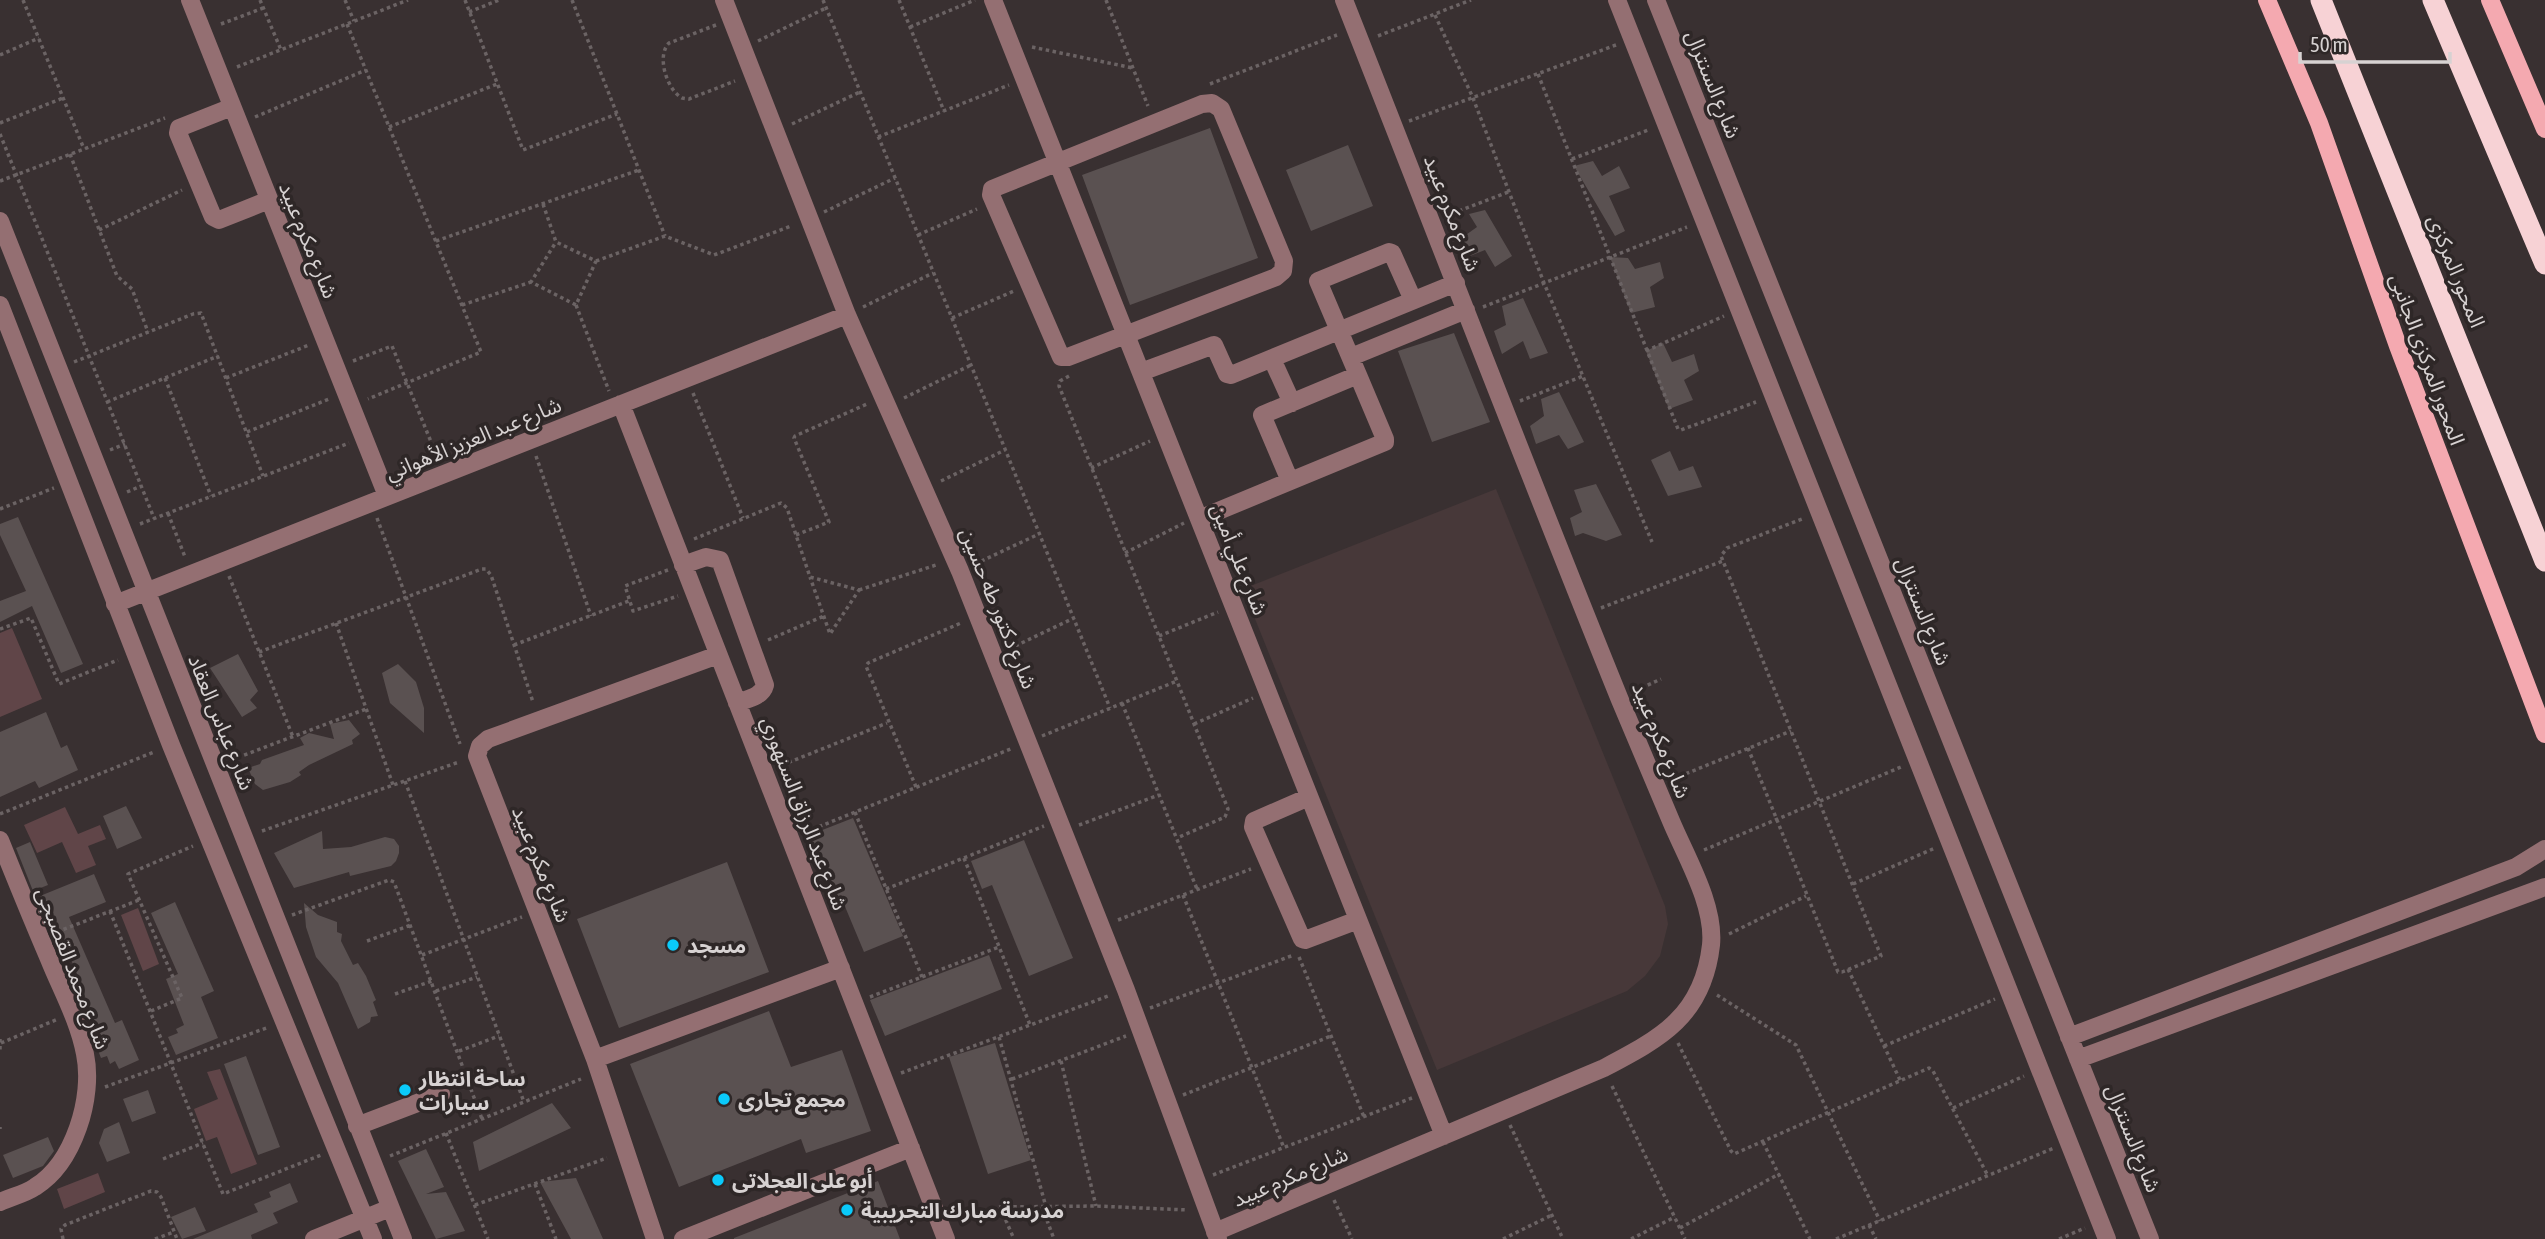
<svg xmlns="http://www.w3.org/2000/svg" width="2545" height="1239" viewBox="0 0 2545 1239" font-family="'Asap Condensed','Noto Sans Arabic',sans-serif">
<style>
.built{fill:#473839}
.green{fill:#604548}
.building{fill:#5a5151}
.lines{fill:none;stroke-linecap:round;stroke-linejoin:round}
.path{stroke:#6b6364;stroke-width:3.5;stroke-dasharray:3.5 3.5;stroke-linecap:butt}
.minor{stroke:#946f72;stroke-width:18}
.major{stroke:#f4a9b0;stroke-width:18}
.highway{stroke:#f7d2d5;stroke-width:21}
.poi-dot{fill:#0acafa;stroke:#2e2727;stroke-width:2.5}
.labels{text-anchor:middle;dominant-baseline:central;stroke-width:7;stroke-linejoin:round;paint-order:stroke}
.street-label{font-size:21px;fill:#d7d2d2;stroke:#2e2727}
.poi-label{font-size:21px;font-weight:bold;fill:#d7d2d2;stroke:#2e2727;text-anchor:start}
</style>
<rect width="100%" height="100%" fill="#393031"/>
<path class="built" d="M1496 489 1665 906 1668 924 1660 956 1645 976 1627 991 1437 1070 1243 589Z"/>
<path class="green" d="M12 628 42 699 0 717V633Z
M65 807 78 834 100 825 106 839 88 846 96 865 76 873 62 842 37 853 24 825Z
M138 908 159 964 143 971 121 915Z
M220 1069 257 1164 231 1174 217 1137 206 1141 194 1109 218 1099 207 1072Z
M98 1173 105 1192 64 1209 57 1189Z"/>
<path class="building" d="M1210 128 1258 258 1130 305 1082 175Z
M1348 145 1373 206 1311 231 1286 170Z
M1593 161 1602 176 1619 166 1630 188 1609 196 1625 231 1615 236 1574 166Z
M1485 210 1512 256 1495 267 1485 250 1465 258 1456 242 1477 227 1469 214Z
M1610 257 1628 258 1635 269 1660 262 1664 278 1650 287 1655 307 1631 313Z
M1523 298 1548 353 1530 359 1523 341 1502 354 1494 331 1506 325 1502 306Z
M1454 333 1490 422 1432 442 1398 351Z
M1663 343 1672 362 1694 354 1699 371 1684 380 1693 400 1669 409 1646 351Z
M1559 392 1584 442 1568 449 1559 435 1536 444 1530 426 1544 416 1541 399Z
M1670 451 1679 471 1693 466 1702 487 1668 496 1651 460Z
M1596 484 1622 535 1606 541 1583 533 1575 536 1570 518 1582 512 1574 490Z
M18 517 83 664 61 673 32 606 0 622V601L26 591 0 535V524Z
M238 654 258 691 250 700 257 708 242 717 210 668Z
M398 664 416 682 424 708V733L390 703 382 673Z
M46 712 61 748 67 745 78 770 39 788 35 781 0 797V732Z
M349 720 360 734 352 740 353 744 309 765 299 772 301 775 290 782 263 790 255 784 248 768 260 764 262 760 304 745 300 738 309 733 334 739 330 724Z
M126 806 142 838 117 849 103 816Z
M853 818 903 936 864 952 841 897 833 900 807 836Z
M322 831 323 849 351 847 385 837 394 839 399 846V853L396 861 391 866 350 876 349 872 294 888 274 853Z
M1024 840 1073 958 1029 976 992 885 982 889 971 861Z
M30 842 48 885 33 891 16 848Z
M727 862 769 972 619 1028 577 919Z
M94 874 106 902 69 917 115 1023 122 1020 139 1060 119 1069 115 1061 110 1064 107 1056 101 1058 72 984 80 981 55 922 52 924 40 896Z
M175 902 214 991 201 997 218 1038 176 1055 168 1037 178 1033 176 1029 184 1025 166 979 178 974 151 913Z
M304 903 318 915 337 922V932L342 934 341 941 353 965 358 963 366 976 376 1000 373 1002 378 1016 371 1017 370 1022 358 1029 338 983 316 957 306 927Z
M989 955 1002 989 885 1036 870 1000Z
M769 1011 791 1067 842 1050 871 1131 806 1153 801 1139 679 1187 630 1064Z
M995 1043 1031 1160 988 1174 949 1057Z
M246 1056 280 1147 258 1155 224 1064Z
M148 1090 156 1113 132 1122 123 1099Z
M552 1103 571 1128 479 1171 473 1142Z
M119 1122 130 1153 107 1162 99 1143 104 1129Z
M48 1137 54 1151 43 1166 13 1178 3 1155Z
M426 1149 444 1187 426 1194 446 1192 465 1231 436 1239 398 1161Z
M576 1178 603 1239H571L540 1182Z
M878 1181 900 1239H734V1238Z
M290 1183 298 1202 273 1213 278 1223 251 1235 252 1239H193L258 1212 254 1204 271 1197 269 1192Z
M195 1207 206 1231 182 1239 171 1217Z"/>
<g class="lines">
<path class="path" d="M23 0 84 149
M260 0 281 50
M345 0 354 21
M465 0 523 150 617 114
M572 0 665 236
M823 0 1110 708
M899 0 944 111
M1106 0 1148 106
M469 12 499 0
M1435 15 1473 98 1544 283 1652 542
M221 24 263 8
M347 24 481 352 368 399
M716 25 669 43C656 56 667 90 682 98L689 99 735 81
M910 27 975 0
M1378 36 1471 0
M758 41 826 8
M1032 47 1133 68
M0 55 39 38
M237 67 408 0
M1538 74 1678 429 1681 430 1756 402
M1210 84 1337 35
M255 117 366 70
M1409 121 1616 45
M0 123 63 98
M792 124 860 92
M389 127 497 84
M0 134 154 518
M878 137 1009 85
M70 154 117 276 132 289 148 332
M1572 159 1648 130
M0 181 165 118
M543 204 556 242 596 261 576 305 531 282 556 242
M824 212 895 178
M1446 216 1508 192
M99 230 182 190
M918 235 977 209
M436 241 639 170
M596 261 665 236 714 255 791 226
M462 305 531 282
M576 305 609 391
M863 307 933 273
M1483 307 1687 227
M952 318 1014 291
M1646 351 1724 316
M353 361 392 346 438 459
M74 362 193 314 201 313 263 476
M1069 376 1060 381 1059 386 1228 809 1225 817 1177 838
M165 378 211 496
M226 378 309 345
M693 393 743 518
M904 398 971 365
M1520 401 1583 376
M107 402 218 356
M247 432 329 399
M110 450 125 444
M536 456 591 616
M1091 468 1150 441
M941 481 1005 450
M127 492 141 486
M0 509 54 488
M168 513 185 557
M377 518 460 744
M140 524 349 443
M796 535 829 522 794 438 795 436 867 404
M694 539 781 503 787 508 810 577 859 590 830 634 810 577
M1125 553 1184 523
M975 564 1039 534
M668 570 625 586 633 611 678 596
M229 576 293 737
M859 590 936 565
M1601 608 1723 561
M336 623 393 785
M0 629 31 618 59 684 118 660
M1159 636 1218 612
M768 640 824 616
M514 645 629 601
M1009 649 1074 618
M259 652 482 569H486L491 575 533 702
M1635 691 1661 679
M1122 703 1197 889
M1194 724 1253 698
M1042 736 1177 681
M1748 748 1838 972H1842L1881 956 1721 556 1727 548 1802 519
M231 760 366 709
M782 765 887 723
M1673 779 1791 731
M405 781 524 1102
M916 787 866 666 868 663 961 623
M855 812 922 977
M0 814 154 752
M1079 825 1159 795
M262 831 459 762
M806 832 1013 748
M1704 850 1901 767
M964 858 1030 1025
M1853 884 1935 848
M886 889 1044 826
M1183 895 1284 1148
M110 911 223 1194 321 1155
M292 915 389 880 394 882 482 1119
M1118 920 1251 869
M57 932 139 900
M1729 934 1806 896
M367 941 411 925
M422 955 522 917
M1299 957 1364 1117
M1848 969 1900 1080
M436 991 477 977
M395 994 432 981
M1717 995 1796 1045 1880 1221
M870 997 999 947
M1150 1008 1294 955
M151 1011 182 998 128 874 193 846
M999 1037 1046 1207
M0 1039V1050
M1 1043 58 1019
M1678 1043 1731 1151 1734 1154 1929 1068 1933 1071 1988 1176
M1884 1046 1995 999
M459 1051 499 1036
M1061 1061 1096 1206
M901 1073 1111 995
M1012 1079 1126 1036
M1612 1086 1685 1239
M105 1087 269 1027
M1183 1095 1331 1036
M1953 1108 2024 1076
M1510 1125 1563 1239
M0 1127V1129
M446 1133 488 1239
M1763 1142 1810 1239
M390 1156 581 1079
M163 1159 203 1143
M1213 1175 1412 1098
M535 1184 556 1239
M1334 1200 1352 1239
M475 1205 607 1158
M1000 1207 1014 1239
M1042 1207 1054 1239
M960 1222 1000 1207 1096 1206 1188 1210
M1869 1225 1876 1239
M1680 1228 1779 1174
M63 1239 61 1229 65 1225 151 1191 157 1192 161 1197 177 1239
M155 1239 174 1232
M1503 1239 1552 1215
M1631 1239 1675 1217
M1836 1239 2054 1148
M2059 1239 2085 1228"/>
<path class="minor" d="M190 0 387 496
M724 0 847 315 960 571 1126 990 1218 1239
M993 0 1444 1136
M1617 0 2107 1239
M1656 0 2150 1239
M1212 103 1221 109 1284 261 1283 271 1276 277 1068 357H1061L991 195 992 189 1202 104Z
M232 107 179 128 178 133 213 217 219 220 269 200
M0 221 403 1239
M0 305 171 745 373 1239
M1351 357 1466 310
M1272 359 1292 403
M1141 372 1214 345 1227 374 1231 375 1456 283
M1358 375 1318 281 1389 252 1392 253 1413 300
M621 404 946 1239
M1199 519 1385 442V439L1358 375 1262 415 1290 481
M683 565 706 557 720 560 765 685C762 697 747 699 737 703
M115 604 847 315
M1309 797 1254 821 1253 827 1302 939 1305 940 1358 920
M0 840C16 880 32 919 49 959 61 989 79 1021 85 1054 94 1097 74 1163 35 1187 25 1194 11 1197 0 1202
M2069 1037 2516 867 2545 849
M595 1059 841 968
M2078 1059 2545 887
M357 1126 441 1094
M1215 1232 1604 1068C1661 1038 1703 1016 1711 945 1715 905 1686 857 1671 821 1654 781 1637 740 1620 700 1526 468 1436 233 1344 0
M314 1239 390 1208
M655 1239 595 1059 477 756 480 746 488 739 718 655
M683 1239 911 1148"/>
<path class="major" d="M2267 0 2319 123 2398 346 2545 734
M2490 0 2545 129"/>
<path class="highway" d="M2321 0 2545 561
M2433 0 2545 264"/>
</g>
<g class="poi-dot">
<circle cx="673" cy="945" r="7"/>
<circle cx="405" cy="1090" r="7"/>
<circle cx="724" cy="1099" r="7"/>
<circle cx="718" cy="1180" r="7"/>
<circle cx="847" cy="1210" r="7"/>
</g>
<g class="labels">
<g class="street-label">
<text transform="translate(1714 84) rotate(68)">شارع السنترال</text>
<text transform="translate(1453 213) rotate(69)">شارع مكرم عبيد</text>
<text transform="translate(309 240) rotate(68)">شارع مكرم عبيد</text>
<text transform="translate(2457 271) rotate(68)">المحور المركزى</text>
<text transform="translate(2428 359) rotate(70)">المحور المركزى الجانبى</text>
<text transform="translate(473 438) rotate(-22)">شارع عبد العزيز الأهواني</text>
<text transform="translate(1240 559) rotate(68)">شارع علي أمين</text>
<text transform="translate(999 608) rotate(68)">شارع دكتور طه حسين</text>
<text transform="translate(1924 611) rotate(68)">شارع السنترال</text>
<text transform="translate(222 722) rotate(68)">شارع عباس العقاد</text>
<text transform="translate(1662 740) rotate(68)">شارع مكرم عبيد</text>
<text transform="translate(805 813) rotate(69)">شارع عبد الرزاق السنهوري</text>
<text transform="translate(542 864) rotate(68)">شارع مكرم عبيد</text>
<text transform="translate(74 968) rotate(69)">شارع محمد القصبجى</text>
<text transform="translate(2134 1138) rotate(68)">شارع السنترال</text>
<text transform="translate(1290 1176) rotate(-23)">شارع مكرم عبيد</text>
</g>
<g class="poi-label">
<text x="687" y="945">مسجد</text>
<text x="419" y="1078">ساحة انتظار<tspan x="419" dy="24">سيارات</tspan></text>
<text x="738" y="1099">مجمع تجارى</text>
<text x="732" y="1180">أبو على العجلاتى</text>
<text x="861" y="1210">مدرسة مبارك التجريبية</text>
</g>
</g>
<path d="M2300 52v10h150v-10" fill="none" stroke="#d7d2d2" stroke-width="3.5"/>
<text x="2310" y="52" font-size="21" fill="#d7d2d2" stroke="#2e2727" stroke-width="5" paint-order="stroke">50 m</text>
</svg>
